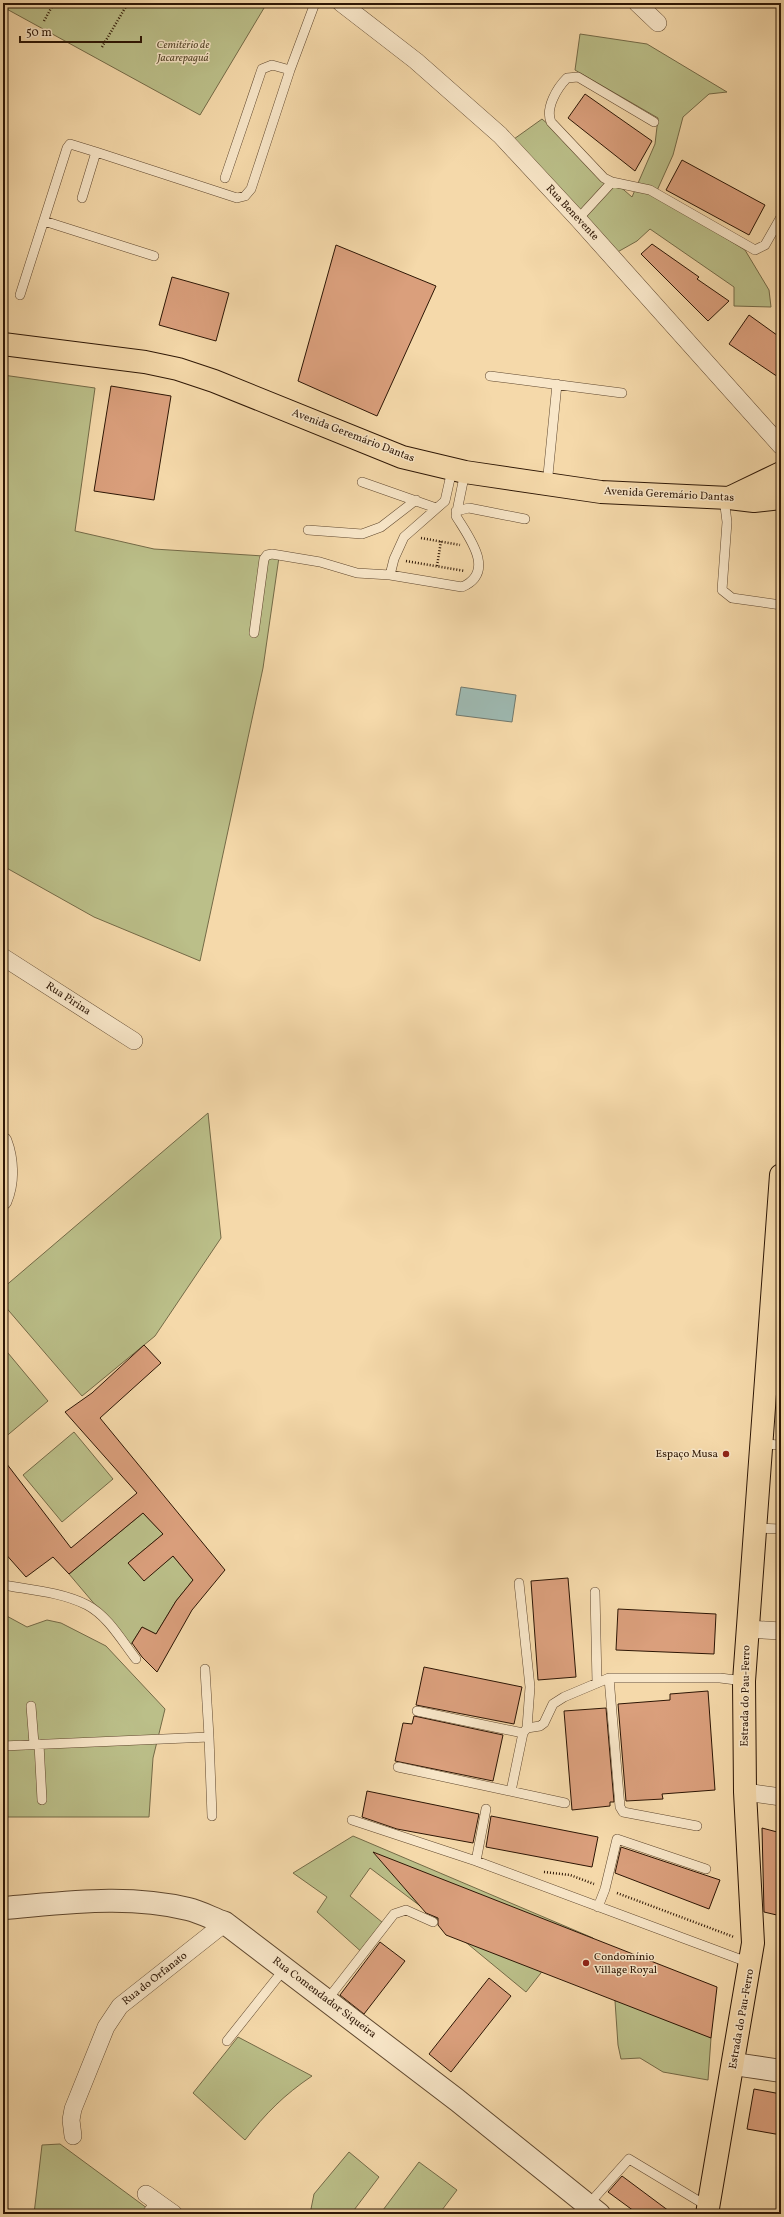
<svg xmlns="http://www.w3.org/2000/svg" width="784" height="2217" viewBox="0 0 784 2217" font-family="Vollkorn,serif">
<style>
.green{fill:#bbbf89;stroke:#746a47}
.water{fill:#9eb9b1;stroke:#71786c}
.building{fill:#da9f7c;stroke:#2d1605}
.lines{fill:none;stroke-linecap:round;stroke-linejoin:round}
.service-casing{stroke:#5f472e;stroke-width:10}
.minor-casing{stroke:#5f472e;stroke-width:18}
.tertiary-casing{stroke:#5f472e;stroke-width:24}
.primary-casing{stroke:#2d1605;stroke-width:24}
.path{stroke:#2d1605;stroke-width:2.5;stroke-dasharray:1 2;stroke-linecap:butt}
.service{stroke:#f8e6c8;stroke-width:9}
.minor{stroke:#f8e6c8;stroke-width:17}
.tertiary{stroke:#f8e6c8;stroke-width:22}
.primary{stroke:#f5d9aa;stroke-width:22}
.poi-dot{fill:#8f2418;stroke:#f8e6c8;stroke-width:1.5}
.labels{text-anchor:middle;dominant-baseline:central;stroke-width:3;stroke-linejoin:round;paint-order:stroke}
.park-label{font-size:11px;font-style:italic;fill:#58492d;stroke:#f8e6c8}
.street-label{font-size:11px;fill:#2d1605;stroke:#f8e6c8}
.poi-label{font-size:11px;fill:#2d1605;stroke:#f8e6c8;text-anchor:end}
</style>
<rect width="100%" height="100%" fill="#f5d9aa"/>
<filter id="stains"><feTurbulence type="fractalNoise" baseFrequency=".005" numOctaves="4"/><feColorMatrix values="0 0 0 0 .2 0 0 0 0 .09 0 0 0 0 .02 0 0 0 .5 -.17"/></filter>
<radialGradient id="worn" r=".72"><stop offset=".6" stop-color="#630" stop-opacity="0"/><stop offset="1" stop-color="#630" stop-opacity=".3"/></radialGradient>
<path class="green" d="M3 3H267L200 115 3 7Z
M580 34 647 44 727 92 709 94 683 117 673 155 655 195 745 250 769 290 771 307 734 306V287L650 229 637 241 614 254 514 139 542 119 632 197 655 144 658 118 575 70Z
M3 375 95 388 75 531 154 549 279 557 263 668 200 961 94 917 3 866Z
M208 1113 221 1238 155 1336 82 1396 3 1304V1288Z
M3 1347 48 1401 3 1439Z
M74 1432 113 1479 62 1522 23 1475Z
M143 1513 163 1534 128 1563 144 1580 173 1556 193 1580 176 1601 156 1634 142 1627 130 1646 69 1574Z
M3 1614 27 1627 47 1620 61 1623 106 1646 165 1709 153 1758 149 1817H3Z
M353 1836 593 1938 573 1977 544 1969 526 1992 440 1921 370 1868 350 1896 388 1927 365 1955 317 1912 327 1897 293 1873Z
M636 1997 711 2038 708 2080 663 2072 640 2058 621 2059 618 2045 615 2001Z
M238 2037 312 2076C284 2095 266 2113 245 2140L193 2093Z
M60 2144 155 2214H34L42 2145Z
M349 2152 379 2177 351 2214H310L314 2194Z
M419 2162 457 2190 439 2214H380Z"/>
<path class="water" d="M461 687 516 695 512 722 456 715Z"/>
<path class="building" d="M585 94 652 141 635 171 568 118Z
M682 160 765 205 749 235 666 190Z
M652 244 699 277 697 279 729 301 708 321 641 254Z
M336 245 436 286 377 416 298 381Z
M172 277 229 293 216 341 159 325Z
M749 315 781 338V379L729 344Z
M111 386 171 396 154 500 94 491Z
M144 1345 161 1363 100 1418 225 1570 192 1610 157 1672 142 1657 132 1643 142 1627 156 1634 176 1601 193 1580 173 1556 144 1581 128 1563 163 1534 143 1513 69 1574 53 1557 26 1577 3 1551V1459L71 1548 137 1493 65 1412 92 1393Z
M568 1578 576 1677 538 1680 531 1581Z
M618 1609 716 1614 714 1654 616 1650Z
M424 1667 522 1687 514 1724 416 1705Z
M708 1691 715 1790 662 1794 663 1799 626 1801 618 1704 670 1700V1694Z
M606 1708 614 1802H610V1806L572 1810 564 1711Z
M414 1716 503 1735 493 1781 395 1761 403 1723 412 1724Z
M367 1791 479 1814 473 1843 397 1829 362 1817Z
M491 1816 598 1837 592 1867 486 1847Z
M762 1828 781 1833V1916L764 1912Z
M621 1847 720 1880 709 1909 615 1873Z
M373 1852 717 1987 711 2038 446 1935 438 1925V1918L426 1913Z
M380 1942 405 1961 364 2014 340 1995Z
M489 1978 511 1996 451 2072 429 2054Z
M754 2089 781 2094V2135L747 2129Z
M622 2176 673 2214H638L608 2192Z"/>
<g class="lines">
<defs>
<path id="service" d="M225 178 262 69 272 65 290 70
M612 182 650 190 755 250 765 245 781 217
M82 198 96 152 237 198 245 196 251 189 290 70 315 3
M578 219 612 182 604 178 551 122C545 108 557 88 567 78L578 77 654 122
M44 221 154 256
M20 295 67 148 70 144 96 152
M490 376 622 393
M362 482 436 508
M547 485 557 384
M724 498 727 522 722 590 732 598 781 605
M456 511 469 508 525 519
M308 530 362 534 381 527 416 500
M390 575 394 559 404 537 445 501 452 470
M254 633 264 559 267 555 272 554 320 562 357 573 390 575 462 587C497 572 468 536 456 516L465 472
M762 1444 781 1445
M756 1528 781 1529
M519 1583 530 1687 527 1728
M3 1585C31 1590 61 1592 87 1605 108 1616 122 1641 136 1659
M595 1592 597 1683
M609 1678 620 1807 623 1812 697 1826
M31 1706 34 1744
M417 1711 523 1733
M209 1737 212 1816
M39 1744 42 1800
M3 1746 209 1737 205 1669
M398 1767 565 1803
M511 1791 523 1733 527 1728 540 1726 544 1723 553 1704 564 1697 609 1678H720L744 1681
M352 1820 476 1861 750 1963
M476 1861 486 1809
M598 1907 605 1889 617 1839 706 1869
M327 2000 394 1914 406 1910 433 1922
M227 2041 285 1968
M588 2205 629 2159 707 2206
M146 2214 156 2201"/>
<path id="minor" d="M341 3 416 61 500 135 578 219 781 446
M637 3 658 23
M3 957 134 1041
M3 1141C10 1159 11 1183 3 1201
M747 1629 781 1631
M745 1792 781 1797
M73 2136 71 2120 73 2109 106 2027 120 2006 225 1923
M146 2194 174 2214"/>
<path id="tertiary" d="M3 1908C65 1903 127 1894 188 1909 201 1912 213 1919 225 1923L457 2100 599 2214
M734 2064 781 2071"/>
<path id="primary" d="M3 344 145 362 178 369 214 381 402 457 465 472 601 492 729 498 754 501 781 498
M729 498 781 473
M707 2214 753 1943 745 1792 744 1681 781 1175"/>
</defs>
<use href="#service" class="service-casing"/>
<use href="#minor" class="minor-casing"/>
<use href="#tertiary" class="tertiary-casing"/>
<use href="#primary" class="primary-casing"/>
<path class="path" d="M44 21 54 3
M102 47 128 3
M421 538 460 545
M406 561 465 571
M437 566 441 541
M544 1872 570 1875 594 1884
M617 1893 734 1937"/>
<use href="#service" class="service"/>
<use href="#minor" class="minor"/>
<use href="#tertiary" class="tertiary"/>
<use href="#primary" class="primary"/>
</g>
<g class="poi-dot">
<circle cx="726" cy="1454" r="4"/>
<circle cx="586" cy="1963" r="4"/>
</g>
<g class="labels">
<g class="park-label">
<text x="183" y="45">Cemitério de<tspan x="183" dy="13">Jacarepaguá</tspan></text>
</g>
<g class="street-label">
<text transform="translate(572 213) rotate(47)">Rua Benevente</text>
<text transform="translate(353 436) rotate(21)">Avenida Geremário Dantas</text>
<text transform="translate(669 495) rotate(3)">Avenida Geremário Dantas</text>
<text transform="translate(68 999) rotate(33)">Rua Pirina</text>
<text transform="translate(746 1696) rotate(-89)">Estrada do Pau-Ferro</text>
<text transform="translate(155 1979) rotate(-38)">Rua do Orfanato</text>
<text transform="translate(324 1998) rotate(37)">Rua Comendador Siqueira</text>
<text transform="translate(742 2019) rotate(-80)">Estrada do Pau-Ferro</text>
</g>
<g class="poi-label">
<text x="718" y="1454">Espaço Musa</text>
<text x="594" y="1957" text-anchor="start">Condomínio<tspan x="594" dy="13">Village Royal</tspan></text>
</g>
</g>
<rect width="784" height="2217" fill="none" stroke="#f5d9aa" stroke-width="16"/>
<rect x="4" y="4" width="776" height="2209" fill="none" stroke="#2d1605" stroke-width="2"/>
<rect x="8" y="8" width="768" height="2201" fill="none" stroke="#2d1605"/>
<path d="M20 36v6h121v-6" fill="none" stroke="#2d1605" stroke-width="2"/>
<text x="26" y="36" font-size="12" fill="#2d1605" stroke="#f8e6c8" stroke-width="3" paint-order="stroke">50 m</text>
<rect width="100%" height="100%" filter="url(#stains)"/>
<rect width="100%" height="100%" fill="url(#worn)"/>
</svg>
